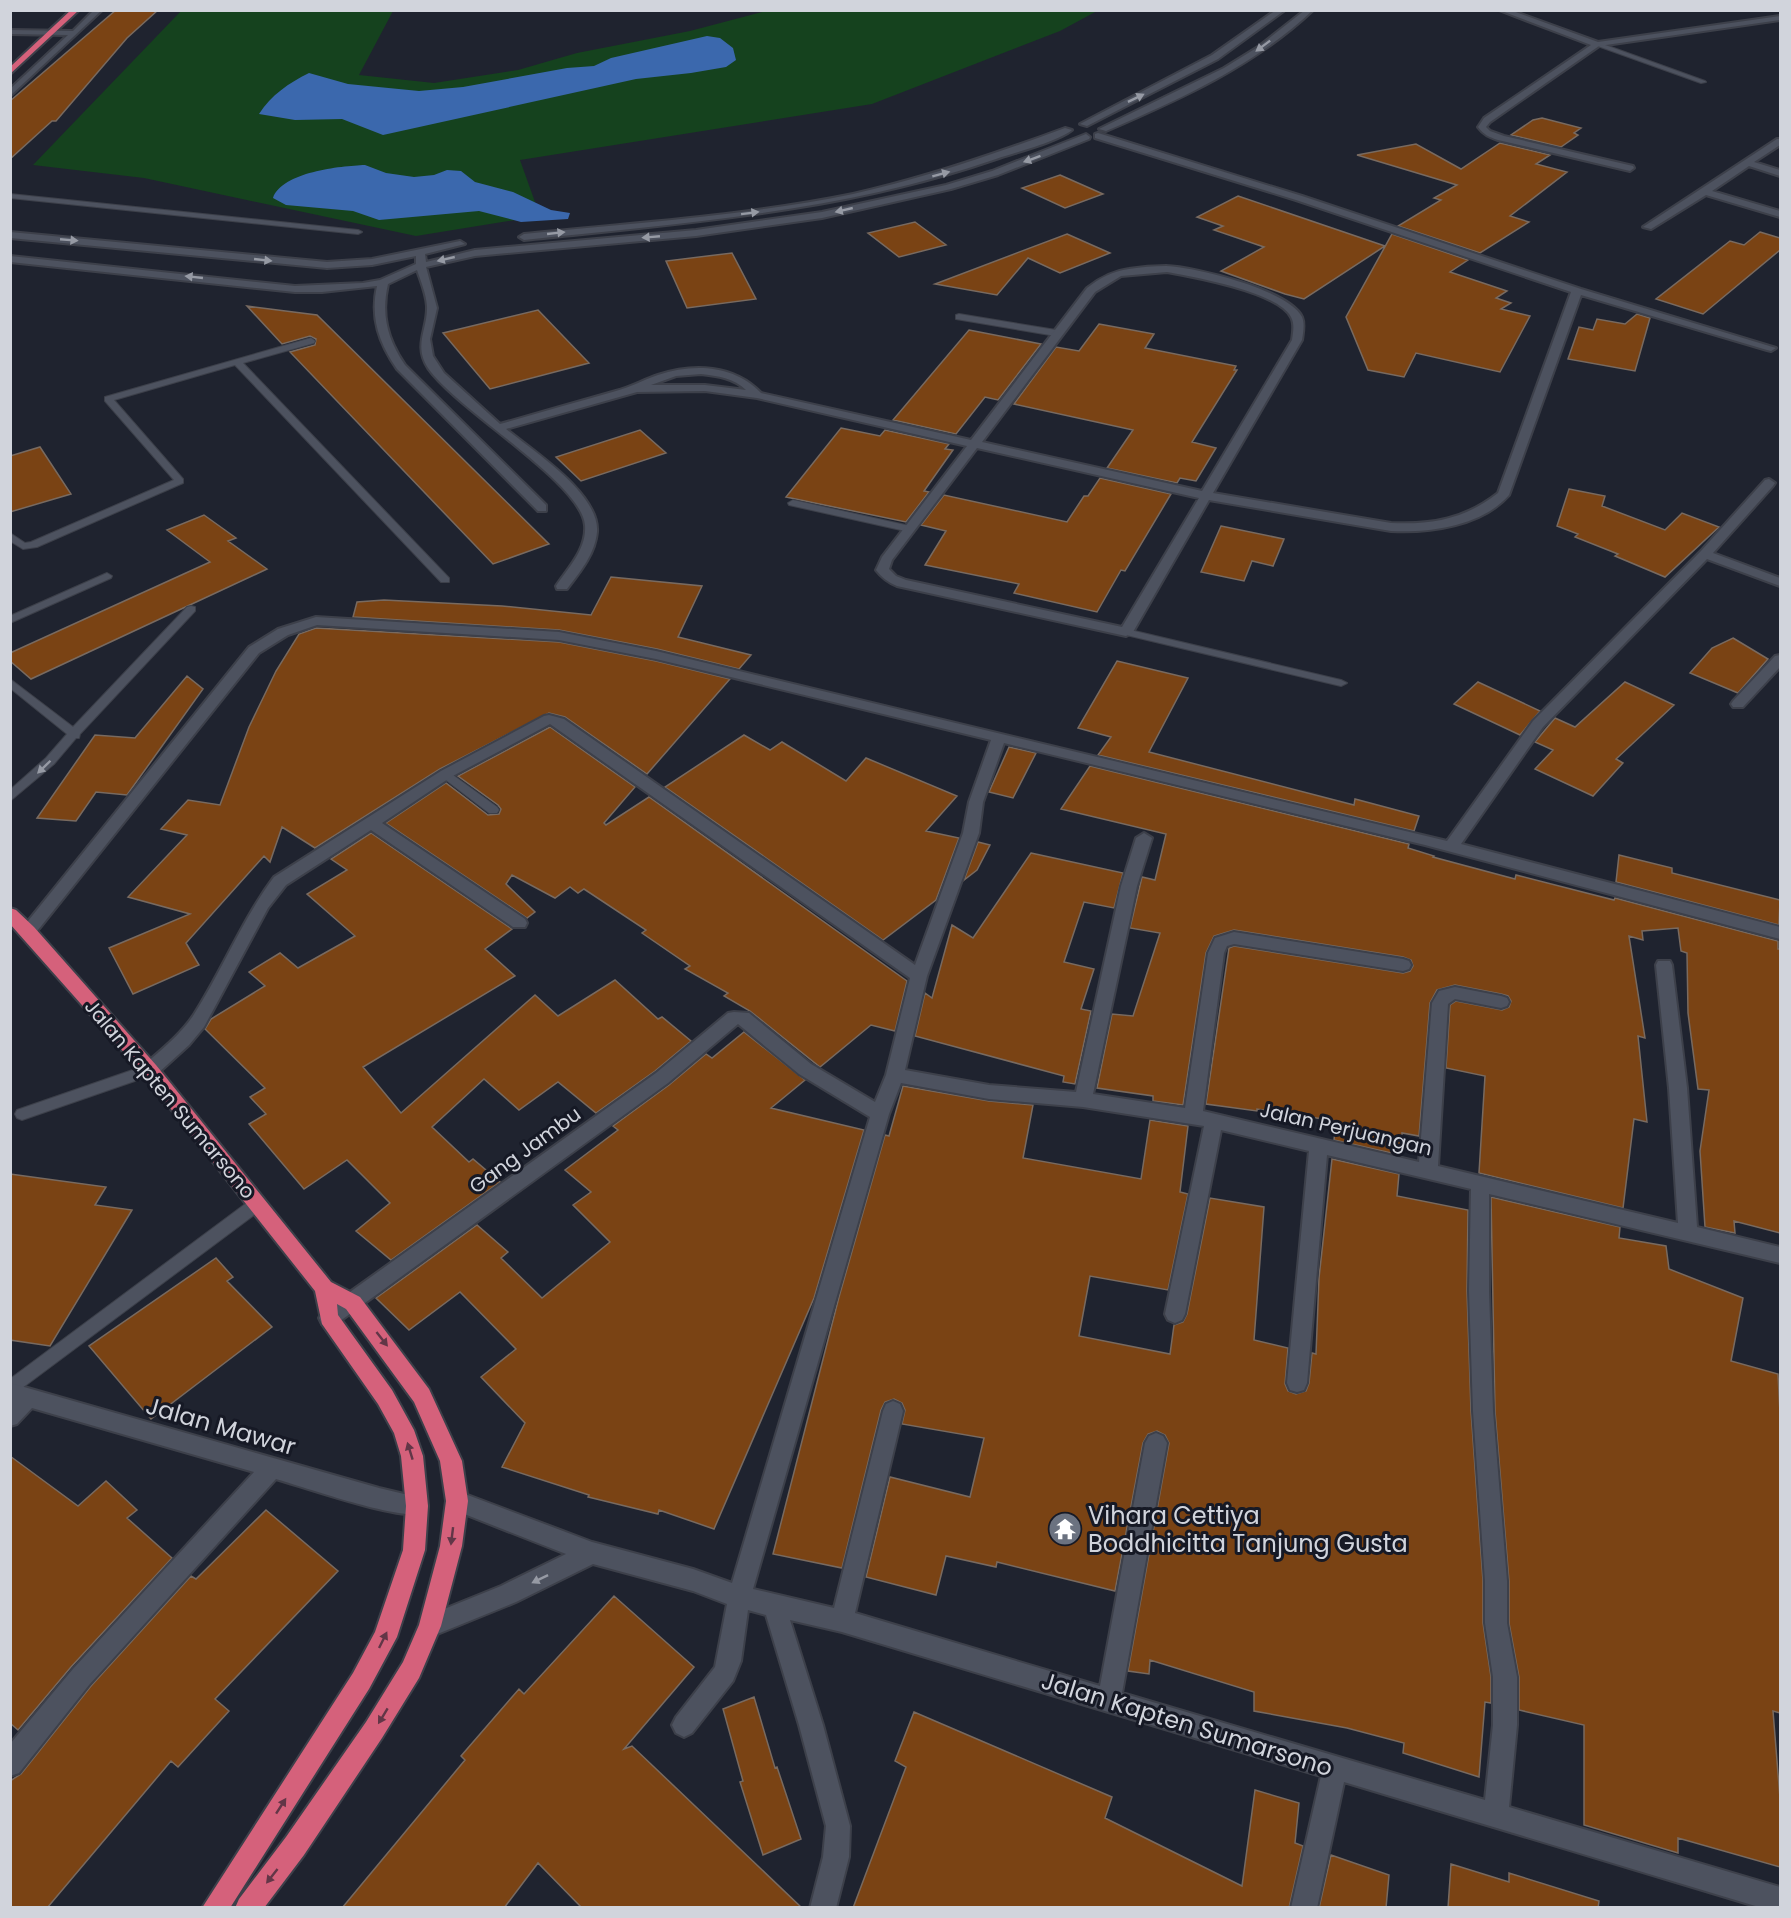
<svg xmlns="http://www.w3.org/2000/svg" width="1791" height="1918" viewBox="0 0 1791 1918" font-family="Poppins,sans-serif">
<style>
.green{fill:#15421e}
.water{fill:#3b68ad}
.building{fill:#7a4314;stroke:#786a60;stroke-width:1.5}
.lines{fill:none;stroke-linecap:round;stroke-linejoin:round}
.service-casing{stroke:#3d404a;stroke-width:2}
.minor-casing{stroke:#3d404a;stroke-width:4}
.trunk-casing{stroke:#3d404a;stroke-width:4}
.service{fill:#4d525f;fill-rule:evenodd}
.minor{fill:#4d525f;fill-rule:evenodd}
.trunk{fill:#d5617b;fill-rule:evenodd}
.oneway{fill:#969aa4}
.oneway2{fill:#623647}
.labels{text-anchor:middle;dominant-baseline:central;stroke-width:6;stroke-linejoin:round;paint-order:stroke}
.street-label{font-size:20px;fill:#d1d4dc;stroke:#161925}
.near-street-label{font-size:24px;fill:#d1d4dc;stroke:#161925}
.near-poi-label{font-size:24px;fill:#d1d4dc;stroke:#161925;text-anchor:start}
</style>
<rect width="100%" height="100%" fill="#1f232f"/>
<path class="green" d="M181 11H393L359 75 434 83 518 70 577 53 690 31 766 11H1097L1060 31 872 104 520 160 540 216 416 236 144 178 33 165Z"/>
<path class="water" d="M707 36 720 38 733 48 736 60 726 67 691 73 636 79 383 135 342 119 295 120 259 114C271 95 289 83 309 73L348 84 419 91 463 87 567 68 594 66 611 58Z
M365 165 386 173 414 177 434 175 447 170 461 171 475 182 513 192 551 210 570 213 568 219 521 222 479 211 379 220 353 211 286 205 273 198C282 172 340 166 365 165Z"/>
<path class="building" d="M116 10H158L127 38 56 121H52L10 159V101Z
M1542 118 1581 128 1574 133 1578 135 1561 147 1511 135 1533 120Z
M1500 143 1550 155 1536 164 1567 172 1510 216 1529 222 1480 253 1398 226 1441 200 1434 198 1457 185 1357 155 1416 144 1461 169Z
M1060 175 1103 194 1065 208 1022 188Z
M1238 196 1385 246 1304 299 1285 294 1221 271 1264 247 1214 230 1223 226 1197 217Z
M915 222 946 245 899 257 868 233Z
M1760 232 1780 238V250L1703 314 1656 299 1730 241 1744 245Z
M1067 234 1110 253 1060 273 1028 258 997 295 935 284Z
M1392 234 1468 260 1450 272 1507 291 1496 298 1511 303 1501 309 1530 316 1500 372 1416 353 1404 377 1368 370 1346 317Z
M732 253 756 299 687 308 666 261Z
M247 306 317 315 549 544 493 564 290 352 315 345 316 339 310 336 282 344Z
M538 310 589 363 490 389 443 333Z
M1637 314 1650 318 1635 371 1568 359 1579 327 1593 330 1597 319 1625 324Z
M1099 324 1154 334 1145 348 1236 366 1234 370H1237L1192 442 1216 448 1196 481 1180 478 1177 483 1107 468 1133 430 1014 404 1056 347 1079 351Z
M969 330 1041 344 998 400 985 397 956 434 893 420Z
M841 428 880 436 885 430 949 444 945 449 953 450 924 491 929 492 906 522 786 497Z
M640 430 666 453 581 481 556 457Z
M40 447 71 494 10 512V456Z
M1100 478 1171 494 1125 571 1121 570 1097 612 1014 593 1019 584 925 565 946 531 921 525 944 495 1067 522 1084 496H1088Z
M1569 489 1605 496 1602 506 1665 530 1682 513 1719 527 1665 577 1615 556 1618 554 1575 537 1578 534 1557 526Z
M204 515 236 538 228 541 267 569 31 679 10 661V653L210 562 167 530Z
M1221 526 1284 539 1273 566 1252 561 1244 581 1201 572Z
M611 577 702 586 678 637 751 655 739 669 657 649 559 630 353 617 357 602 384 600 502 606 591 615Z
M316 628 559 642 656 661 730 679 647 774 565 717 549 713 440 769 315 848 282 827 270 862 264 856 186 943 199 965 133 994 109 948 190 914 128 897 187 835 161 829 188 800 220 805 249 727 276 671 299 634Z
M1733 638 1768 659 1738 693 1690 673 1712 648Z
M1117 661 1188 678 1149 752 1354 805 1355 799 1419 816 1414 831 1098 755 1111 737 1078 728Z
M187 676 203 689 127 795 96 792 76 821 37 818 95 735 135 738Z
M1478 682 1540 711 1520 735 1454 704Z
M1625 682 1674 705 1616 759 1623 763 1593 796 1535 769 1553 750 1535 742 1555 718 1575 727Z
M550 727 635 787 604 823 606 825 649 797 907 981 895 1031 871 1025 820 1067 750 1011 724 996 728 993 685 969 690 966 642 933 646 930 584 889 578 893 570 887 555 898 512 875 506 884 535 912 527 918 386 823 446 783 488 815 499 814 501 809 498 805 458 776Z
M744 735 770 750 782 742 846 781 866 758 957 796 926 831 959 838 936 900 883 940 665 787Z
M1009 747 1036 753 1013 798 989 792Z
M1090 766 1409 844 1408 848 1434 856 1433 857 1515 879 1516 875 1614 900 1615 898 1778 941V949H1780V1233L1734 1221 1735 1233 1705 1227 1700 1151 1709 1090 1698 1089 1688 1013 1687 953 1681 951 1678 928 1642 931 1643 940 1629 936 1645 1038 1638 1036 1647 1122 1634 1119 1623 1208 1479 1173 1485 1076 1446 1068 1450 1005 1456 1001 1502 1010 1509 1007 1511 1001 1508 996 1501 994 1455 985 1437 990 1430 1003 1419 1136 1402 1133 1400 1155 1334 1140 1336 1121 1257 1109V1111L1206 1104 1229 948 1234 946 1403 973 1410 971 1413 966 1411 960 1403 957 1234 930 1214 936 1206 953 1183 1105 1153 1101V1096L1097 1088 1112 1014 1133 1016 1160 933 1130 928 1142 877 1155 880 1166 834 1061 809Z
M371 833 512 929 485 949 515 976 363 1067 401 1113 535 995 558 1016 615 980 658 1019 662 1017 691 1041 655 1071 596 1113 558 1082 519 1110 484 1079 432 1127 469 1162 473 1159 500 1182 391 1260 356 1231 390 1203 347 1160 304 1189 249 1124 266 1114 250 1097 265 1088 205 1029 211 1019 265 986 249 972 280 953 298 968 355 936 307 894 347 870 331 859Z
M978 842 990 845 977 870 964 880Z
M1031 853 1123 873 1114 908 1084 902 1064 962 1094 969 1081 1009 1091 1011 1075 1084 1063 1082 1064 1076 915 1036 925 993 932 998 952 925 973 938Z
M1619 855 1672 868V873L1780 900 1779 925 1616 882Z
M744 1032 805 1080 771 1108 864 1130 814 1298 714 1529 659 1510 658 1514 588 1497 589 1495 502 1467 525 1423 481 1377 516 1349 460 1292 409 1330 376 1298 477 1225 508 1252 501 1258 542 1298 610 1242 573 1205 591 1192 565 1170 618 1130 613 1126 669 1085 706 1054 712 1058Z
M903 1086 989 1101 1033 1105 1023 1158 1141 1179 1150 1120 1188 1126 1180 1192 1188 1194 1168 1290 1090 1276 1079 1336 1170 1354 1174 1325 1183 1322 1187 1314 1210 1198 1264 1207 1254 1340 1288 1348 1285 1384 1288 1391 1296 1394 1306 1391 1309 1383 1312 1353 1316 1354 1319 1278 1332 1159 1399 1174 1397 1196 1468 1210 1467 1291 1471 1411 1483 1581V1623L1491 1677V1703L1485 1702 1479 1777 1403 1753 1404 1743 1347 1728 1254 1711V1692L1150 1660 1149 1674 1128 1671 1169 1443 1165 1435 1157 1431 1148 1434 1143 1443 1115 1591 997 1562 996 1567 946 1556 936 1595 866 1577 890 1477 970 1497 984 1438 902 1424 905 1410 902 1403 894 1399 885 1402 881 1410 842 1568 773 1554 839 1297 885 1135 889 1136Z
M10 1174 106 1187 95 1205 132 1210 50 1346 10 1340Z
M1491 1197 1620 1227 1619 1238 1666 1246 1669 1269 1743 1298 1731 1361 1778 1374 1780 1413V1713L1773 1711 1780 1798V1867L1678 1838V1853L1584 1825V1725L1519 1710V1677L1509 1623V1581L1495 1411Z
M216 1258 233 1277 227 1281 272 1327 151 1419 89 1346Z
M10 1456 78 1506 106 1481 137 1510 127 1518 172 1558 71 1667 18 1730 10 1723Z
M266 1510 338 1571 215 1699 229 1711 178 1767 171 1761 47 1908H10V1781L21 1774 91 1686 191 1576 196 1579Z
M614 1596 694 1667 624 1749 632 1746 802 1908H582L538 1863 504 1908H342L465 1760 461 1756 519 1689 524 1694Z
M754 1697 775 1768 777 1767 801 1839 763 1855 740 1782 743 1781 723 1709Z
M914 1712 1112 1797 1105 1818 1242 1886 1255 1790 1299 1803 1295 1843 1303 1846 1289 1908H853L906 1767 895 1761Z
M1331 1855 1389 1875 1386 1908H1319Z
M1451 1864 1509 1882V1873L1599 1901 1598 1908H1448Z"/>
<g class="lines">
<defs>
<path id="service" d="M1597 42 1705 81 1706 82 1701 83 1595 45Z
M10 194 358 230 362 232 358 234 10 198Z
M959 314 1056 330 1060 333 1056 336 956 319V315Z
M311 338 315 341 314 343 243 363 449 578V582H441L235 365 114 400 183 479V483L37 547 23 549 10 541V533L25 543 31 542 174 480 105 401V397Z
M793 500 910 526 915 529 910 532 789 505 788 503Z
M107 573 112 576 111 578 10 623V616Z
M191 606 195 607V611L80 734 79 738H76L54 764 10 801V790L46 758 67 734 10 688V679L73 727 187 607Z
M1126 629 1341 680 1347 683 1341 686 1122 634 1121 632Z
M446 770 497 807 499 810 497 813H489L442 777 440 774Z
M150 1064 155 1066 157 1070 155 1074 22 1120 17 1118 15 1114 17 1110Z
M257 1198 262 1199 265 1204 262 1209 10 1397V1379L252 1199Z"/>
<path id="minor" d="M94 10H102L10 96V89L68 35 10 34V30L73 31Z
M1276 10H1285L1218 59 1087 126 1080 124 1212 55Z
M1305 10H1313C1254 66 1180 99 1106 131L1099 129 1224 68 1258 47Z
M1499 10H1510L1598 42 1780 16V20L1599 46 1490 122 1486 127 1490 131 1504 136 1633 166 1634 168 1630 171 1498 140C1489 137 1484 135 1478 127L1484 118 1591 45Z
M1065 128 1072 130C1057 142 1016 152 996 159 843 212 684 223 524 240L519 237 524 234C634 223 745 216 853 194 925 178 995 154 1065 128Z
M1086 134 1090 137 1089 139 998 175 951 189 822 218 696 236 475 256 426 267 437 308 430 339 433 356 444 373 500 424C539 413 577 402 616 391 631 387 643 380 658 375 694 363 734 365 761 393L971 440 1087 288C1100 278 1113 271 1129 269 1141 267 1154 266 1166 266 1195 267 1289 290 1302 317 1305 324 1303 333 1302 340L1213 493 1391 523C1432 525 1465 519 1498 493L1571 292 1296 200 1095 138V134L1098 133 1302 196 1581 289 1776 348 1771 351 1767 350 1581 295 1509 495C1482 526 1430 533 1391 531L1209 500 1133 632 1126 636 897 586C888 582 882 578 876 570L882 557 967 446 757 398 705 391 637 392 506 429C533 451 600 494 597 532 595 554 580 572 567 589H557L556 586C568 568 587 549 585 525 581 482 457 410 428 368 413 345 428 329 427 306 426 293 421 282 417 270L388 284C381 314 387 339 405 365L546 505V511H538L397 369C379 343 370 318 377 286L322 292H295L10 262V256L295 286 363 283 380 280 416 264V256L372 265 327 268 10 238V232L327 262 372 259 460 241 465 244 425 254 426 262 475 250 696 230 822 212 946 185 992 171ZM1167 272C1195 277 1278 292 1291 317 1295 324 1293 333 1292 340L1202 491 982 442 1095 292 1121 276ZM701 374C718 376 734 378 746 390L705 385H651L676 376ZM977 448 1199 498 1122 627 906 580 896 576 889 569 892 560Z
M1777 139H1780V145L1754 162 1780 170V176L1749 166 1712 191 1780 211V217L1706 195 1651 229 1643 227Z
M1769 479 1775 483 1773 486 1713 553 1780 578V586L1707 559 1543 727 1461 844 1780 927V939L1425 845 1004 743 983 802 979 833 927 976 905 1070 989 1085 1076 1092 1121 886 1136 838 1144 833 1152 838 1137 886 1093 1094 1185 1108 1208 953 1215 938 1234 932 1403 959 1409 961 1411 965 1409 969 1403 971 1234 944 1227 946 1224 953 1203 1111 1419 1162 1432 1003 1439 991 1455 987 1501 996 1507 998 1509 1002 1507 1006 1501 1008 1455 999 1448 1004 1438 1166 1678 1223 1669 1088 1656 965 1658 961H1670L1672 965 1687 1088 1697 1227 1780 1247V1263L1489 1194V1291L1493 1411 1507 1581V1623L1517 1677V1725L1509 1807 1780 1887V1908H1762L1344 1782 1317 1908H1291L1321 1776 842 1632 790 1620 823 1725 850 1826 849 1857 836 1908H810L823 1857 826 1826 799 1725 766 1615 748 1610 741 1661 733 1681 692 1733 684 1737 676 1733 672 1725 676 1717 715 1667 727 1604 693 1591 593 1564 516 1602 430 1637 422 1634 419 1626 422 1618 501 1586 566 1554 449 1508 446 1501 449 1494 457 1491 592 1542 693 1569 732 1583 870 1117 799 1074 738 1024 668 1083 336 1324 329 1327 322 1324 319 1318 322 1312 656 1073 728 1013 734 1012 749 1013 811 1064 875 1102 886 1075 910 978 550 724 451 777 382 823 525 919 527 923 525 927H513L371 830 286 885 268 908 204 1027 189 1045 156 1075 150 1077 144 1075 141 1070 144 1065C161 1050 180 1035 193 1016 222 971 242 920 274 877L441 771 544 716 549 715 564 719 915 965 963 833 969 802 991 740 656 659 559 640 317 625 288 635 259 653 34 935H22L20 931 249 647 278 629 316 617 559 632 656 651 1447 841 1533 721 1701 551 1765 480ZM901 1083 989 1099 1083 1107 1204 1126 1165 1314 1168 1320 1175 1323 1182 1320 1185 1314 1221 1130 1309 1151 1287 1383 1290 1390 1297 1392 1304 1390 1307 1383 1327 1155 1471 1189 1469 1291 1473 1411 1485 1581V1623L1493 1677V1725L1485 1800 1122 1693 1167 1443 1163 1436 1156 1433 1149 1436 1145 1443 1100 1686 855 1613 903 1411 900 1404 893 1401 886 1404 883 1411 834 1608 753 1589 889 1114Z
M1780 655V667L1743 707H1733L1731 704 1733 701 1775 656Z
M10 1383 379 1488 425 1499 428 1506 425 1513C403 1522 304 1487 276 1479L89 1685 19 1773 10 1776V1744L73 1669 254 1472 32 1408 17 1424 10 1426Z"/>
<path id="trunk" d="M71 10H79L10 74V67Z
M10 908 16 910 34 927 156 1065 331 1282 360 1297 429 1389 462 1461 468 1501 462 1546 441 1626 419 1678 382 1738 304 1855 264 1908H235L239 1899 286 1837 366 1722 403 1662 419 1625 440 1546 446 1501 440 1461 414 1402 346 1309 337 1304 338 1315 392 1390 414 1430 423 1456 428 1506 425 1550 397 1637 369 1689 230 1908H202L353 1673 375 1632 403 1550 406 1506 401 1456 394 1433 378 1404 322 1324 315 1291 144 1075 10 924Z"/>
</defs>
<use href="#service" class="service-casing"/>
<use href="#minor" class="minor-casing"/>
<use href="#trunk" class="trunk-casing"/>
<use href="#service" class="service"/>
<use href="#minor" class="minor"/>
<use href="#trunk" class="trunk"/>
</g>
<defs><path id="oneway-solid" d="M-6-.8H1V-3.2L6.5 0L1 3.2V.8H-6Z" transform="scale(1.5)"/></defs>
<g class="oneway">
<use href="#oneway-solid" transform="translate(1263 46) rotate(143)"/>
<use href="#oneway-solid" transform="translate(1136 98) rotate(-26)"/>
<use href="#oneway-solid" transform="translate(1032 159) rotate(160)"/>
<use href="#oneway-solid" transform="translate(941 174) rotate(-15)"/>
<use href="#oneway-solid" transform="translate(844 210) rotate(167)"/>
<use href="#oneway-solid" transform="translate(750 213) rotate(-7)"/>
<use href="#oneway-solid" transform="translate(556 233) rotate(-6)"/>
<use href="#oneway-solid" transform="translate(651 237) rotate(175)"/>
<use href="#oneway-solid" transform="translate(69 240) rotate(5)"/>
<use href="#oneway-solid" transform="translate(446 259) rotate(167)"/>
<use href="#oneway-solid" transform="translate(263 260) rotate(6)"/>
<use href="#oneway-solid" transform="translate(194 277) rotate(-174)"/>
<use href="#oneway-solid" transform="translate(44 767) rotate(136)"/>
<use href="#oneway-solid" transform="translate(540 1579) rotate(154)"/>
</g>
<g class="oneway2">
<use href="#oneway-solid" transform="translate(382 1339) rotate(52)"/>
<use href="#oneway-solid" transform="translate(410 1451) rotate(-107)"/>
<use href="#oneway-solid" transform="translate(452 1536) rotate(97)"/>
<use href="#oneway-solid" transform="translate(383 1640) rotate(-64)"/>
<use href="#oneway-solid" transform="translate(383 1716) rotate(121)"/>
<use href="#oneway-solid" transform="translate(281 1806) rotate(-57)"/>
<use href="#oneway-solid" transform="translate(272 1876) rotate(128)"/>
</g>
<defs>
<symbol id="temple-disc" viewBox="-11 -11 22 22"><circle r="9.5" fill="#6b7280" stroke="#161925"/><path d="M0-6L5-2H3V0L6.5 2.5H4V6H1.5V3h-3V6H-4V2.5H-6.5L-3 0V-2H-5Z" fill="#fff"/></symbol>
</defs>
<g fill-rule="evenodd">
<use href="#temple-disc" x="1046" y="1510" width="38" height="38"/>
</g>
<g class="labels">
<g class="street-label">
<text transform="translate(170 1099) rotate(50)">Jalan Kapten Sumarsono</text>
<text transform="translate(1346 1129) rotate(13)">Jalan Perjuangan</text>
<text transform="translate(525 1150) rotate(-36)">Gang Jambu</text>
</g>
<g class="near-street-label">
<text transform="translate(221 1426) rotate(16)">Jalan Mawar</text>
<text transform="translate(1187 1724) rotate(17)">Jalan Kapten Sumarsono</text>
</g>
<g class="near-poi-label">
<text x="1088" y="1515">Vihara Cettiya<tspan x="1088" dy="28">Boddhicitta Tanjung Gusta</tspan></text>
</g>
</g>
<rect width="1791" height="1918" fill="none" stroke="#d1d4dc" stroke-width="24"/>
</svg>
